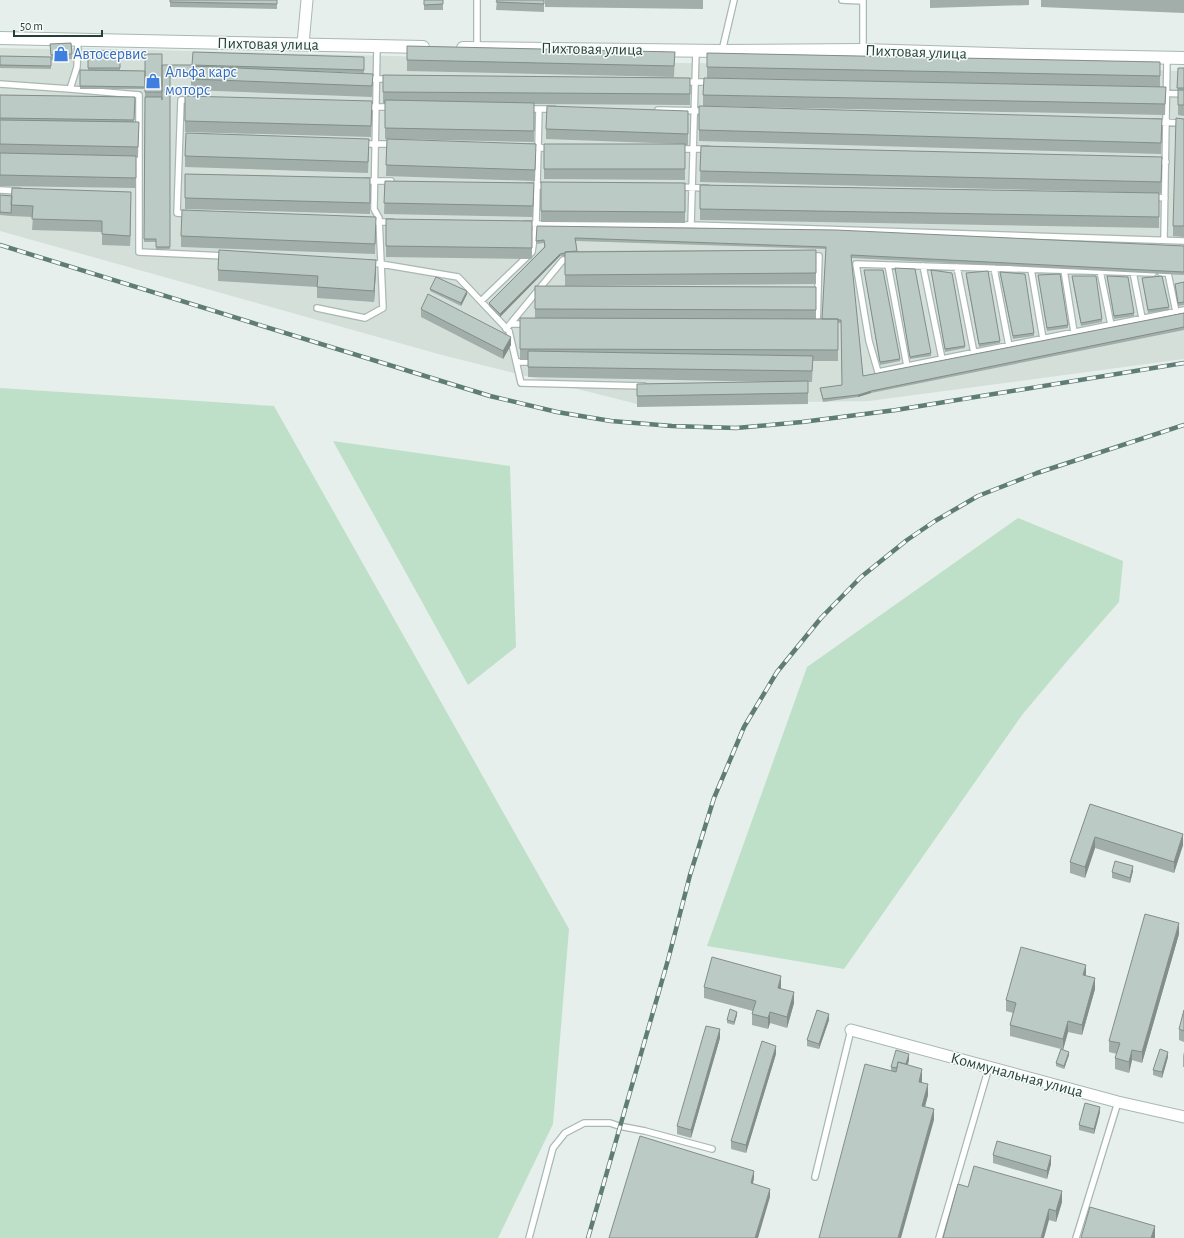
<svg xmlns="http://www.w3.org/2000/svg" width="1184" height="1238" viewBox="0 0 1184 1238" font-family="'Alegreya Sans',sans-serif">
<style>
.built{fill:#d4dfda}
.green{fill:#bfe0c8}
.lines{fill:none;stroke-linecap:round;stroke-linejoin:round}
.service-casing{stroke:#a8b8b2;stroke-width:8}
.minor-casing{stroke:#a8b8b2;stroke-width:13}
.tertiary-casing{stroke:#a8b8b2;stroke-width:14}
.service{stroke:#fff;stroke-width:5.5}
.minor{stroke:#fff;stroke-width:11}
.tertiary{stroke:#fff;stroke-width:12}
.rail-casing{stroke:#5f7d75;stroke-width:4.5}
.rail{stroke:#f7fbf9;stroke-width:3;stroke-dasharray:9;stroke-linecap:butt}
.wall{fill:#a1aea9}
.shaded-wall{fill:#838d89}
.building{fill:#bbcac4;stroke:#838d89}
.labels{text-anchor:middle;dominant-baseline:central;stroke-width:3;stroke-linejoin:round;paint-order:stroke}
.street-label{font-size:16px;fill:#24423a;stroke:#f7fbf9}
.shop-label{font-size:16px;fill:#366cbe;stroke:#f7fbf9;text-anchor:start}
</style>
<rect width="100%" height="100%" fill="#e6efeb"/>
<path class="built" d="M0 48 50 49 71 48 675 63 968 65 1184 71V359L869 401 637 404 442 355 0 231Z"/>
<path class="green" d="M0 388 274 406 569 929 553 1124 498 1238H0Z
M333 441 510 466 516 647 468 685Z
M1018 518 1123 561 1119 602 1069 659 1022 715 844 969 707 946 807 667Z"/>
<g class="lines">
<defs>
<path id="service" d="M477 0V48
M842 0 863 1V50
M78 40 77 67 70 89 139 95V252L225 256
M722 51 734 0
M366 79H390
M684 82H710
M0 84 70 89
M1158 93 1184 94
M364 107H392
M528 109H554
M658 110 706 111
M1154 122 1184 123
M362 144H394
M530 147 550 148
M678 149H708
M1154 162H1166
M364 181H391
M528 186H547
M678 187 707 188
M0 190 19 191
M1153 197 1165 198
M188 214 177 213 181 100H192
M369 222H392
M525 224 691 225 1184 241
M691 225 696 51
M1164 240 1167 58
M809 256H819L817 326
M369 263 381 264 458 277 509 331 521 383 644 386
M888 265 907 366
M923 266 942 359
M957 267 974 353
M994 268 1009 346
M1031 269 1043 339
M1064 270 1074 332
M1100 271 1111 325
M1133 272 1142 318
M1153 273 856 264 869 341 878 372 1184 310
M1161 273H1168L1176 312
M481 301 532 252 536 224 539 109
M317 308 365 318 383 308 379 218 374 209 377 46
M511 324H527
M506 329 563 260H572
M516 362H536
M815 1177 851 1030
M529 1238 553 1148 565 1133 584 1123H610L619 1126 645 1131 712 1149
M939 1238 989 1067
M1076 1238 1118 1102"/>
<path id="minor" d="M303 44 307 0
M851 1030 1118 1102 1184 1117"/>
<path id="tertiary" d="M0 38 423 47
M463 48 722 51 863 50 1028 55 1184 58"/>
</defs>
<use href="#service" class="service-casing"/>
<use href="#minor" class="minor-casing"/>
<use href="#tertiary" class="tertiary-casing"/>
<use href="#service" class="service"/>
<use href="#minor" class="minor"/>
<use href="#tertiary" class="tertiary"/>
<defs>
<path id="rail" d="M0 245 490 396 557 412 611 421 672 426 736 428 802 422 896 410 1184 363
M588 1238 668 960 690 875 714 798 744 727 777 672 821 618 861 577 907 540 935 521 978 496 1037 473 1184 425"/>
</defs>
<use href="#rail" class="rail-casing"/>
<use href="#rail" class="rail"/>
</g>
<path class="wall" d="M170 0H277V9L170 7Z
M424 0H443V10H424Z
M497 0H544V12L496 10Z
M545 0H703V9L545 7Z
M930 0H1029V5L930 8Z
M1041 0H1184V13L1041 7Z
M71 43 72 59 51 60V69L0 68V56L51 57 50 44Z
M407 46 675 52 674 77 407 71Z
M88 51H120V70L145 71V89H80V70H88Z
M707 53 1160 62V87L707 78Z
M364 57V73L311 71 373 84 372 97 191 90V77H170V249L156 250V242H144L145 92 162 65H192Z
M1178 68H1184V116L1178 115V91H1177Z
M383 75 690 78V105L534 104V142L395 139 536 155 535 181 386 176 387 139H385V103H383Z
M1166 87 1165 115 703 106V95Z
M0 95 135 97 134 122H139L138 158 136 157V188L0 186Z
M372 112 371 137 185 132V121Z
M1184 119V237L1173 236V226Z
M688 122V145H685V180L544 179V144H681L546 139V129Z
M699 130H1162L1161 154 699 141Z
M701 146 1162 157 1161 193 700 182Z
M369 150 368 173 185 167V156Z
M185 174 370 178V214L185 209Z
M385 181 534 183 533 217 384 214Z
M541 182 685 183V223L541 222Z
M700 185 1159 193V228L700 220Z
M0 195 131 203 130 246 102 245V232L32 230 33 217 11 216 0 215Z
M386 219 532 221V259L386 257Z
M537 226 1184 246V275L851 258 863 376 1184 313V330L871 393 858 397 823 402 820 388 842 385 841 323H838V361H813L812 382H808V404L637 407V384L775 382 528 377V360H520V318H535V286L816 287V319H822L826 249 576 241 577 251 816 250V284L565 286V256H560L500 317 489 306V303L544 247V243L536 244Z
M376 228 375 254 181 247V236Z
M895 268 931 353V356L910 359Z
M218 270H376L374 302 317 298V287L218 281Z
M864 270 900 359V361L880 365Z
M931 270 965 346V348L945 352Z
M1000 272 1034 333V336L1013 339 1000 274Z
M966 273 1000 341V343L979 347 966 276Z
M1038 275 1068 325V328L1047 331Z
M1072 276 1102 319V322L1081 326 1072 278Z
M1107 276 1134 313V316L1114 319Z
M1142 278 1169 307V310L1148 313Z
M1184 282V305L1178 306 1175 284Z
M430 289 467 294 461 306 430 291Z
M421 309 511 345 503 359 421 317Z
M1090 804 1183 845 1174 873 1095 848 1085 878 1070 873V862Z
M1133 871 1130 883 1112 878V872Z
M1179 934 1142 1063 1132 1060 1129 1073 1115 1069V1058L1117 1054 1109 1052V1041Z
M1086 976 1095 989 1082 1035 1068 1032 1063 1050 1069 1055 1064 1069 1056 1066V1063L1061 1049 1010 1036V1025L1013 1013 1006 1011V1000Z
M704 987H781V989L794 1003 787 1028 770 1023 768 1029 752 1025V1014L753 1011 704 998Z
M1184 1010V1042L1179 1040V1029Z
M737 1015 734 1025 727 1023V1020Z
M829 1020 819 1049 807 1046V1040Z
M720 1038 691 1138 677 1134V1126Z
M1184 1052V1067H1183V1056Z
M776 1054 746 1153 731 1149V1141Z
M1168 1057 1162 1078 1153 1075V1070Z
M909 1060 908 1065 922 1080V1083L928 1095 925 1107 934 1120 891 1071V1067Z
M1100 1112 1094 1134 1079 1130V1125Z
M993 1155 1051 1164 1047 1179 993 1163Z
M968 1187 1062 1202 1056 1222 1049 1220Z"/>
<path class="shaded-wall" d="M131 192V203L130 246V236Z
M560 254V256L500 317V314Z
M376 260V270L374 302V291Z
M467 291V294L461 306V303Z
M511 337V345L503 359V351Z
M871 391V393L858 397V395Z
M1183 834V845L1174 873V862Z
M1095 837V848L1085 878V867Z
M1133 866V871L1130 883V878Z
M1179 923V934L1142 1063V1052Z
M1086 965V976L1083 975Z
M781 976V987L778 999V988Z
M1095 978V989L1082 1035V1025Z
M794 992V1003L787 1028V1017Z
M737 1012V1015L734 1025V1022Z
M770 1012V1023L768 1029V1018Z
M829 1014V1020L819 1049V1044Z
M1068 1021V1032L1063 1050V1039Z
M720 1029V1038L691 1138V1130Z
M776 1046V1054L746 1153V1145Z
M1132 1050V1060L1129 1073V1062Z
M1069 1052V1055L1064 1069V1066Z
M1168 1052V1057L1162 1078V1072Z
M909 1054V1060L904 1075V1069Z
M922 1069V1080L919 1093V1082Z
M928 1084V1095L922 1117V1106Z
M1100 1107V1112L1094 1134V1129Z
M934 1109V1120L901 1238H898Z
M1051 1156V1164L1047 1179V1171Z
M754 1171V1179L751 1191V1183Z
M770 1189V1197L758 1238H755Z
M1062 1191V1202L1056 1222V1211Z
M1049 1209V1220L1044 1238H1041Z
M1155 1226V1238H1151Z"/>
<path class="building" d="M170 0H277V4L170 2Z
M424 0H443V4L424 5Z
M497 0H544V4L496 2Z
M71 43 72 54 51 55 50 44Z
M407 46 675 52 674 66 407 60Z
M88 51H120V68H88Z
M193 52 364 57V70L192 65V66L191 74H170V247H156V239H144L145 97H162V100V65H192Z
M707 53 1160 62V76L707 67Z
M145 54H162V92H145Z
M0 56 51 57V66L0 65Z
M192 66 373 74 372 86 191 79Z
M1178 68H1184V88H1177Z
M80 70 145 71V87L80 86Z
M383 75 690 78V94L383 92Z
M704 78 1166 87 1165 104 703 95Z
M1178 90H1184V105H1178Z
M0 95 135 97 134 120 0 118Z
M185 96 372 101 371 126 185 121Z
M385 100 534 103V131L385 128Z
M547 106 688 111V134L546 129Z
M699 106 1162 119 1161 143 699 130Z
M1176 118 1184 119V226H1173Z
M0 120 139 122 138 147 0 144Z
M186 133 369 139 368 162 185 156Z
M387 139 536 144 535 170 386 165Z
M544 144H685V169H544Z
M701 146 1162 157 1161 182 700 171Z
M0 153 136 156V178L0 175Z
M185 174 370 178V203L185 198Z
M385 181 534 183 533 206 384 203Z
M541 182 685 183V212L541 211Z
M700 185 1159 193V217L700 209Z
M12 188 131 192 130 236 102 234V221L32 219 33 206 11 205Z
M0 195 12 196 11 213 0 212Z
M182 210 376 217 375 244 181 236Z
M386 219 532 221V248L386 246Z
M537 226 836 230 1184 246V272L851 255 863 376 1184 313V327L871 391 858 395 823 399 820 388 842 385 841 320H838V319H822L826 247 575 238 577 251 565 252V253L560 254 500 314 489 303 545 247 544 240 536 241Z
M219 250 376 260 374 291 317 287 318 276 218 270Z
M816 250V273L565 275V252Z
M895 268 915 269 931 353 910 357Z
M864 270H883L900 359 880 362Z
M931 270 952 273 965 346 945 349Z
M988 271 1000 341 979 344 966 273Z
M1000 272 1025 274 1034 333 1013 336Z
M1060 274 1068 325 1047 328 1038 275Z
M1072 276H1096L1102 319 1081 323Z
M1107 276 1128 277 1134 313 1114 316Z
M1162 276 1169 307 1148 310 1142 278Z
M436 277 467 291 461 303 430 289Z
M1184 282V302L1178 303 1175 284Z
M535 286 816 287V310L535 309Z
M428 294 511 337 503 351 421 309Z
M520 318 838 319V350L520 349Z
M528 351 813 356 812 371 528 367Z
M808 381V393L637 396V384Z
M1090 804 1183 834 1174 862 1095 837 1085 867 1070 862Z
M1115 861 1133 866 1130 878 1112 872Z
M1145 914 1179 923 1142 1052 1132 1050 1129 1062 1115 1058 1120 1043 1109 1041Z
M1021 947 1086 965 1083 975 1095 978 1082 1025 1068 1021 1063 1039 1010 1025 1016 1003 1006 1000Z
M712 957 781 976 778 988 794 992 787 1017 770 1012 768 1018 752 1014 756 1001 704 987Z
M730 1009 737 1012 734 1022 727 1020Z
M817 1010 829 1014 819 1044 807 1040Z
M1184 1010V1031L1179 1029Z
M706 1026 720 1029 691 1130 677 1126Z
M762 1041 776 1046 746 1145 731 1141Z
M1061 1049 1069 1052 1064 1066 1056 1063Z
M1160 1049 1168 1052 1162 1072 1153 1070Z
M896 1050 909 1054 906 1064 898 1062 897 1068 891 1067Z
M898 1062 922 1069 919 1082 928 1084 922 1106 934 1109 898 1238H819L865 1064 896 1072Z
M1085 1103 1100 1107 1094 1129 1079 1125Z
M640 1136 754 1171 751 1183 770 1189 755 1238H609Z
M997 1141 1051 1156 1047 1171 993 1155Z
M974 1166 1062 1191 1056 1211 1049 1209 1041 1238H943L958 1184 968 1187Z
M1090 1207 1155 1226 1151 1238H1081Z"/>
<defs>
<symbol id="shop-bare" viewBox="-9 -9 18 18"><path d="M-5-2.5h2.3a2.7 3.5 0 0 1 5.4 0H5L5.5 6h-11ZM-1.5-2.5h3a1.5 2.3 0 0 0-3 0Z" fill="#3f7fe0" stroke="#f7fbf9" stroke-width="2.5" paint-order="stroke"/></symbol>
</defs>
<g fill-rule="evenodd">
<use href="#shop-bare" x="50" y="43" width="22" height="22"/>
<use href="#shop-bare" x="142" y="70" width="22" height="22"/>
</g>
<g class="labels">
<g class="street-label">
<text transform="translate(268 44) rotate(1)">Пихтовая улица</text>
<text transform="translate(592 49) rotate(1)">Пихтовая улица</text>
<text transform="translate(916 52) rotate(2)">Пихтовая улица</text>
<text transform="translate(1017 1075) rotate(15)">Коммунальная улица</text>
</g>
<g class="shop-label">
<text x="73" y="54">Автосервис</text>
<text x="165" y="72">Альфа карс<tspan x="165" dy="18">моторс</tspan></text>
</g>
</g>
<path d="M14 30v6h88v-6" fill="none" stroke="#24423a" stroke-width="2"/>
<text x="20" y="30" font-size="12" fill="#24423a" stroke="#f7fbf9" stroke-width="3" paint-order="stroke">50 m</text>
</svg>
